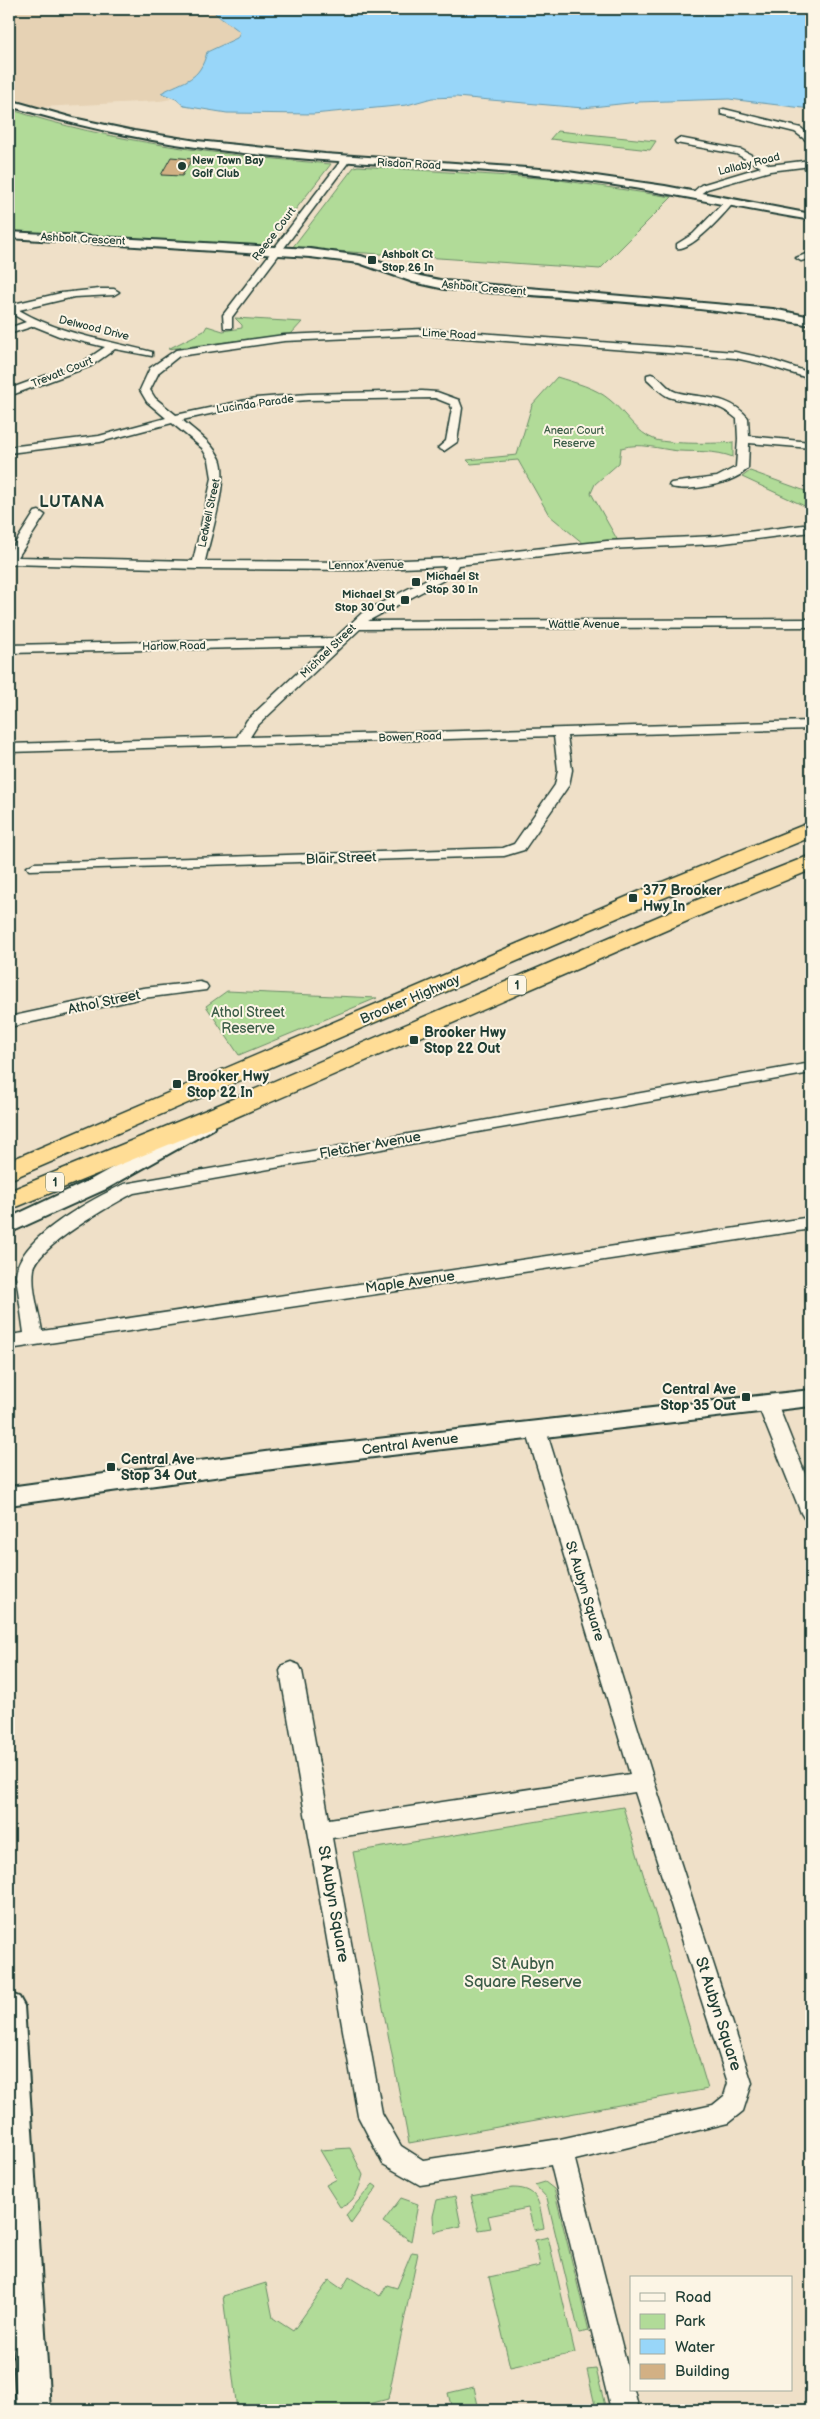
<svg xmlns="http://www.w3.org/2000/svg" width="820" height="2419" viewBox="0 0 820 2419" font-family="'Balsamiq Sans',sans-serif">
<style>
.built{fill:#e6d2b4}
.green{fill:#b1db98;stroke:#688c66}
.water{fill:#98d6f9;stroke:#6899aa}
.building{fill:#d2b084;stroke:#1f3d34}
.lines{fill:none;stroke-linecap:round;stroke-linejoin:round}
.minor-casing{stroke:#1f3d34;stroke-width:3}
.tertiary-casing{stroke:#1f3d34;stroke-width:4}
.trunk-casing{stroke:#1f3d34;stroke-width:3}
.minor{fill:#fcf5e5;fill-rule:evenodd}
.tertiary{fill:#fcf5e5;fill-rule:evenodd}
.trunk{fill:#ffdd96;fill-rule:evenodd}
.poi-dot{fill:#1f3d34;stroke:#fcf5e5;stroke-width:2}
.labels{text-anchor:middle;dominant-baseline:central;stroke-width:4;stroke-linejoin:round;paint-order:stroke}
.far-poi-label{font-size:11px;font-weight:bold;fill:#1f3d34;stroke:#fcf5e5;text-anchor:start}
.far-street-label{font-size:11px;fill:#1f3d34;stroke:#fcf5e5}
.far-park-label{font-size:11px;fill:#3c5d48;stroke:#fcf5e5}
.shield{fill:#fcf5e5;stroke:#617469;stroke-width:1}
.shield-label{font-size:12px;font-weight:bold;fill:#1f3d34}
.street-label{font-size:14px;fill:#1f3d34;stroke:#fcf5e5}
.poi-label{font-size:14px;font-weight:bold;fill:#1f3d34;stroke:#fcf5e5;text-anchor:start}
.park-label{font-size:14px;fill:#3c5d48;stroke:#fcf5e5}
.far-district-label{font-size:16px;font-weight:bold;letter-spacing:1px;fill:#1f3d34;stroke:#fcf5e5}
.near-street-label{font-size:16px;fill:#1f3d34;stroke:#fcf5e5}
.near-park-label{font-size:16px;fill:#3c5d48;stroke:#fcf5e5}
</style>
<rect width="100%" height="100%" fill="#efe0c8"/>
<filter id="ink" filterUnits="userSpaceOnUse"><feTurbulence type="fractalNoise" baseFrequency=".02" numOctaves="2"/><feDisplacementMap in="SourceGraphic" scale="10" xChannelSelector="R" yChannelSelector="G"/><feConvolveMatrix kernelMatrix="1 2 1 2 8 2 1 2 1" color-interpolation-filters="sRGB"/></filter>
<g filter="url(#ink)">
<path class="built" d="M9 9H212L219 18 229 22 241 32 237 38 207 52 202 69 195 77 162 93 171 99 160 101 41 107 9 97Z"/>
<path class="green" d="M9 109C112 143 223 155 331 164L267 246 9 231Z
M557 131 656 141 650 150 550 139Z
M358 166 553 179 672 197 600 269 292 248 354 167Z
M235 318 302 322 291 334 168 349 204 331 207 326 223 331 242 328V325Z
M557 377C575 383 595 387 610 400 625 412 636 433 656 440 670 444 718 444 733 442V457C714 450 698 452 679 451 657 449 642 442 621 448L619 463 595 484 591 493 618 541 584 544 549 515 518 460 471 464 467 460 517 455 532 405Z
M750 471 811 493V509L742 477Z
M227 991 377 998 239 1055 206 1006Z
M623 1807 708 2089 409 2143 353 1852Z
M350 2148 363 2175C359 2188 355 2204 340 2207L326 2185 337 2179 320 2150Z
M545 2182 554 2189 589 2331 579 2333 547 2198 535 2185Z
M373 2184 377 2187 351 2224 346 2215Z
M513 2188C541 2188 539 2206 544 2228L534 2230 528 2208 488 2216 491 2228 479 2230 471 2196Z
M455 2196 461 2226 434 2232 433 2216 437 2200Z
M401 2198 418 2204 411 2241 383 2222Z
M548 2237 575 2353 510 2367 489 2277 540 2266 535 2240Z
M412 2252 418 2253 388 2399 347 2410H237L223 2296 266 2283 273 2318 293 2331 329 2280 342 2289 349 2277 380 2296 387 2285 397 2288Z
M596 2369 606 2410H596L587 2370Z
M474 2387 479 2410H452L448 2393Z"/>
<path class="water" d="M190 9H811V109L729 99 638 102 583 108 456 97 432 98 407 105 313 114 227 113 184 106 176 99 161 93C186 79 199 82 207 52L237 38 240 32C231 23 219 20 212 9Z"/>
<path class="building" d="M171 157 192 159 182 176 161 175Z"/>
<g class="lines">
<defs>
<path id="minor" d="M724 109 801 128 811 137V144L795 132 721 114V110Z
M679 138 742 150 770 165 811 160V166L770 171 707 189 695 198 690 195 701 185 761 167 736 154 676 143 675 141Z
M343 158 350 160 232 317V328H224L223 315Z
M727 199 735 201C725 213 692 251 677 248V244L693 234Z
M811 252V258L801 261 796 258Z
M100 289H114L119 292 114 295 74 297 19 310C60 334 106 340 152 352V356L115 349 91 366 9 396V389L83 362 105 347 59 336 34 326 9 334V328L26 322 9 312V305L61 293Z
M424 329 735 352 768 359 811 373V379L762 364 735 358 424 335 284 341 179 356 159 372 150 390 155 398 176 415 256 398 308 394 422 391 437 392 459 400 462 408 457 442 444 451 438 448 446 441 452 408 450 404 435 398 308 400 256 404 182 420C196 432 212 442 220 459 229 479 210 538 205 561L359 562 451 558 607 541 716 536 811 524V532L716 544 607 549 458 565 453 575 368 621 811 619V627L360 629 257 726 250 737 811 721V729L567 736 572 770 569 785 524 850 504 856 29 870 27 867 34 863 503 848 514 844 555 785 558 770 554 736 9 752V744L237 737 247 720 326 646 9 653V645L335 638 362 613 444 570 446 566 359 570 198 569 9 564V553L35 512 39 511 45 515 18 557 193 561 212 478 209 460 202 448 172 423 100 442 9 453V447L99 436 166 418 147 402 140 390 150 368 176 350 284 335Z
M651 374C661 376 666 389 676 392 702 399 729 394 748 418L749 436 811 442V448L749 443 748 468C735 484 690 492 671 487L669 485 671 483 717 477 736 467 738 439 737 419C714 398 695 406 669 397 661 394 654 385 647 379V375Z
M200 982 206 984 208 987 206 990 143 998 9 1027V1017L143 988Z
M811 1063V1073L134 1193C113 1204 38 1246 34 1269 31 1288 39 1312 42 1331L811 1217V1229L9 1349V1335L24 1333 16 1276C17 1238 93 1199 124 1184Z
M767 1396 774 1398 777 1403 811 1489V1521L804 1518 801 1513 757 1403 760 1398Z
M536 1423 543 1425 546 1430 654 1781 752 2083 743 2111 728 2123 575 2160 631 2381V2390H634L639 2410H611L551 2165 420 2185 383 2164 358 2116 280 1671 283 1665 291 1662 299 1665 302 1671 329 1819 630 1774 526 1430 529 1425ZM635 1792 728 2083 724 2096 713 2105 560 2139 423 2160 401 2146 382 2113 332 1838Z"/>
<path id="tertiary" d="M9 100 73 118 134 131 197 141 325 154 554 170 665 186 811 214V220C725 206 641 186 554 177 435 164 315 164 196 147 132 138 71 124 9 106Z
M9 232 310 249 361 256 420 276 445 281 773 309 811 317V325C691 303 567 298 445 289L413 282 359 263 310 257 9 238Z
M206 1117 213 1119 216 1124 213 1129 106 1189 9 1233V1218L92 1179 199 1119Z
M811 1390V1406L280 1468 9 1505V1487L280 1450Z
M9 1993 19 1997 24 2006 50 2410H17L9 2258Z"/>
<path id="trunk" d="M811 822V837L661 899 9 1180V1161L645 889Z
M811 855V870L708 912 234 1118 9 1210V1191L216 1106 692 902Z"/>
</defs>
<use href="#minor" class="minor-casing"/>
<use href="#tertiary" class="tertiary-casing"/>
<use href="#trunk" class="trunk-casing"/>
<use href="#minor" class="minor"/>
<use href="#tertiary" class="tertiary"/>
<use href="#trunk" class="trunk"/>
</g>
</g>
<g class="poi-dot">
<circle cx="182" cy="166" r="5"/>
<rect x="367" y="255" width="10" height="10" rx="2.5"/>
<rect x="411" y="577" width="10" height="10" rx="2.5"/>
<rect x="400" y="595" width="10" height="10" rx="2.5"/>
<rect x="628" y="893" width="10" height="10" rx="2.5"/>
<rect x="409" y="1035" width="10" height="10" rx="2.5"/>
<rect x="172" y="1079" width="10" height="10" rx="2.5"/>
<rect x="741" y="1392" width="10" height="10" rx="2.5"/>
<rect x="106" y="1462" width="10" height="10" rx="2.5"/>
</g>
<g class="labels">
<g class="far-poi-label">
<text x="192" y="160">New Town Bay<tspan x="192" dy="13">Golf Club</tspan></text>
<text x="382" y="254">Ashbolt Ct<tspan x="382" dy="13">Stop 26 In</tspan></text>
<text x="426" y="576">Michael St<tspan x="426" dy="13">Stop 30 In</tspan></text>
<text x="395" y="594" text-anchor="end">Michael St<tspan x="395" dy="13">Stop 30 Out</tspan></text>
</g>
<g class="far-street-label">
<text transform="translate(409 164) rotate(3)">Risdon Road</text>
<text transform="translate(749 164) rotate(-14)">Lallaby Road</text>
<text transform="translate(274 234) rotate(-53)">Reece Court</text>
<text transform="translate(83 239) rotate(3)">Ashbolt Crescent</text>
<text transform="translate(484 288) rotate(5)">Ashbolt Crescent</text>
<text transform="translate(94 328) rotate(14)">Delwood Drive</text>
<text transform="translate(449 334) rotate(3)">Lime Road</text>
<text transform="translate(62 372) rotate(-22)">Trevatt Court</text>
<text transform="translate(255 404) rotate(-8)">Lucinda Parade</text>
<text transform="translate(209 513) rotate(-78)">Ledwell Street</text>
<text transform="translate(366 565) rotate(-1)">Lennox Avenue</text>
<text x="584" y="624">Wattle Avenue</text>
<text transform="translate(174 646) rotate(-1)">Harlow Road</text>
<text transform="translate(328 651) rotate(-44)">Michael Street</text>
<text transform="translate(410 737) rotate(-2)">Bowen Road</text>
</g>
<g class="far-park-label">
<text x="574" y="430">Anear Court<tspan x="574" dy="13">Reserve</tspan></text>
</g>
<g class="shield">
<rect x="508" y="975.5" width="18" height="19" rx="4"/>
<rect x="46" y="1172.5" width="18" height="19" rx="4"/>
</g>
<g class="shield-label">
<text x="517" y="985">1</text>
<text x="55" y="1182">1</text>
</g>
<g class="street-label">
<text transform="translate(341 858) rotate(-2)">Blair Street</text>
<text transform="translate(410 999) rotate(-23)">Brooker Highway</text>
<text transform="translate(104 1002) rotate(-12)">Athol Street</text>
<text transform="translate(370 1145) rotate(-10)">Fletcher Avenue</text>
<text transform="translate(410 1282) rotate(-8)">Maple Avenue</text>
<text transform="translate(410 1444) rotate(-7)">Central Avenue</text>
<text transform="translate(585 1591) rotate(73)">St Aubyn Square</text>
</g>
<g class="poi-label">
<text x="643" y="890">377 Brooker<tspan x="643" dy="16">Hwy In</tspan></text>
<text x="424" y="1032">Brooker Hwy<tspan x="424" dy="16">Stop 22 Out</tspan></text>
<text x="187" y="1076">Brooker Hwy<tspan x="187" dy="16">Stop 22 In</tspan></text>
<text x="736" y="1389" text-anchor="end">Central Ave<tspan x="736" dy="16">Stop 35 Out</tspan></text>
<text x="121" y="1459">Central Ave<tspan x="121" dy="16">Stop 34 Out</tspan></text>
</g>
<g class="park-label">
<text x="248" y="1012">Athol Street<tspan x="248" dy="16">Reserve</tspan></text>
</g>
<g class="far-district-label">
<text x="72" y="502">LUTANA</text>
</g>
<g class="near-street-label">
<text transform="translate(333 1904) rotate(80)">St Aubyn Square</text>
<text transform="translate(718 2014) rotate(72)">St Aubyn Square</text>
</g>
<g class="near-park-label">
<text x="523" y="1964">St Aubyn<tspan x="523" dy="18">Square Reserve</tspan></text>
</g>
</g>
<rect width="820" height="2419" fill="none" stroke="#fcf5e5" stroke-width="30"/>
<rect x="15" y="15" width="790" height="2389" fill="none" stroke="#1f3d34" stroke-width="2" filter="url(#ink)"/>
<rect x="630" y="2276" width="162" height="115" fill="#fcf5e5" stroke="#a4ab9e"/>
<rect x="640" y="2293" width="25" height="8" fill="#fcf5e5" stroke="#a4ab9e"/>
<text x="675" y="2302" font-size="15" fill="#1f3d34">Road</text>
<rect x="640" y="2314" width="25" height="15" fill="#b1db98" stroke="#a4ab9e"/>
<text x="675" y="2326" font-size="15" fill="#1f3d34">Park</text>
<rect x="640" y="2339" width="25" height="15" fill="#98d6f9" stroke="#a4ab9e"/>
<text x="675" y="2352" font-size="15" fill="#1f3d34">Water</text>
<rect x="640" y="2364" width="25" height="15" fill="#d2b084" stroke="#a4ab9e"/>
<text x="675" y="2376" font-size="15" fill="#1f3d34">Building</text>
</svg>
